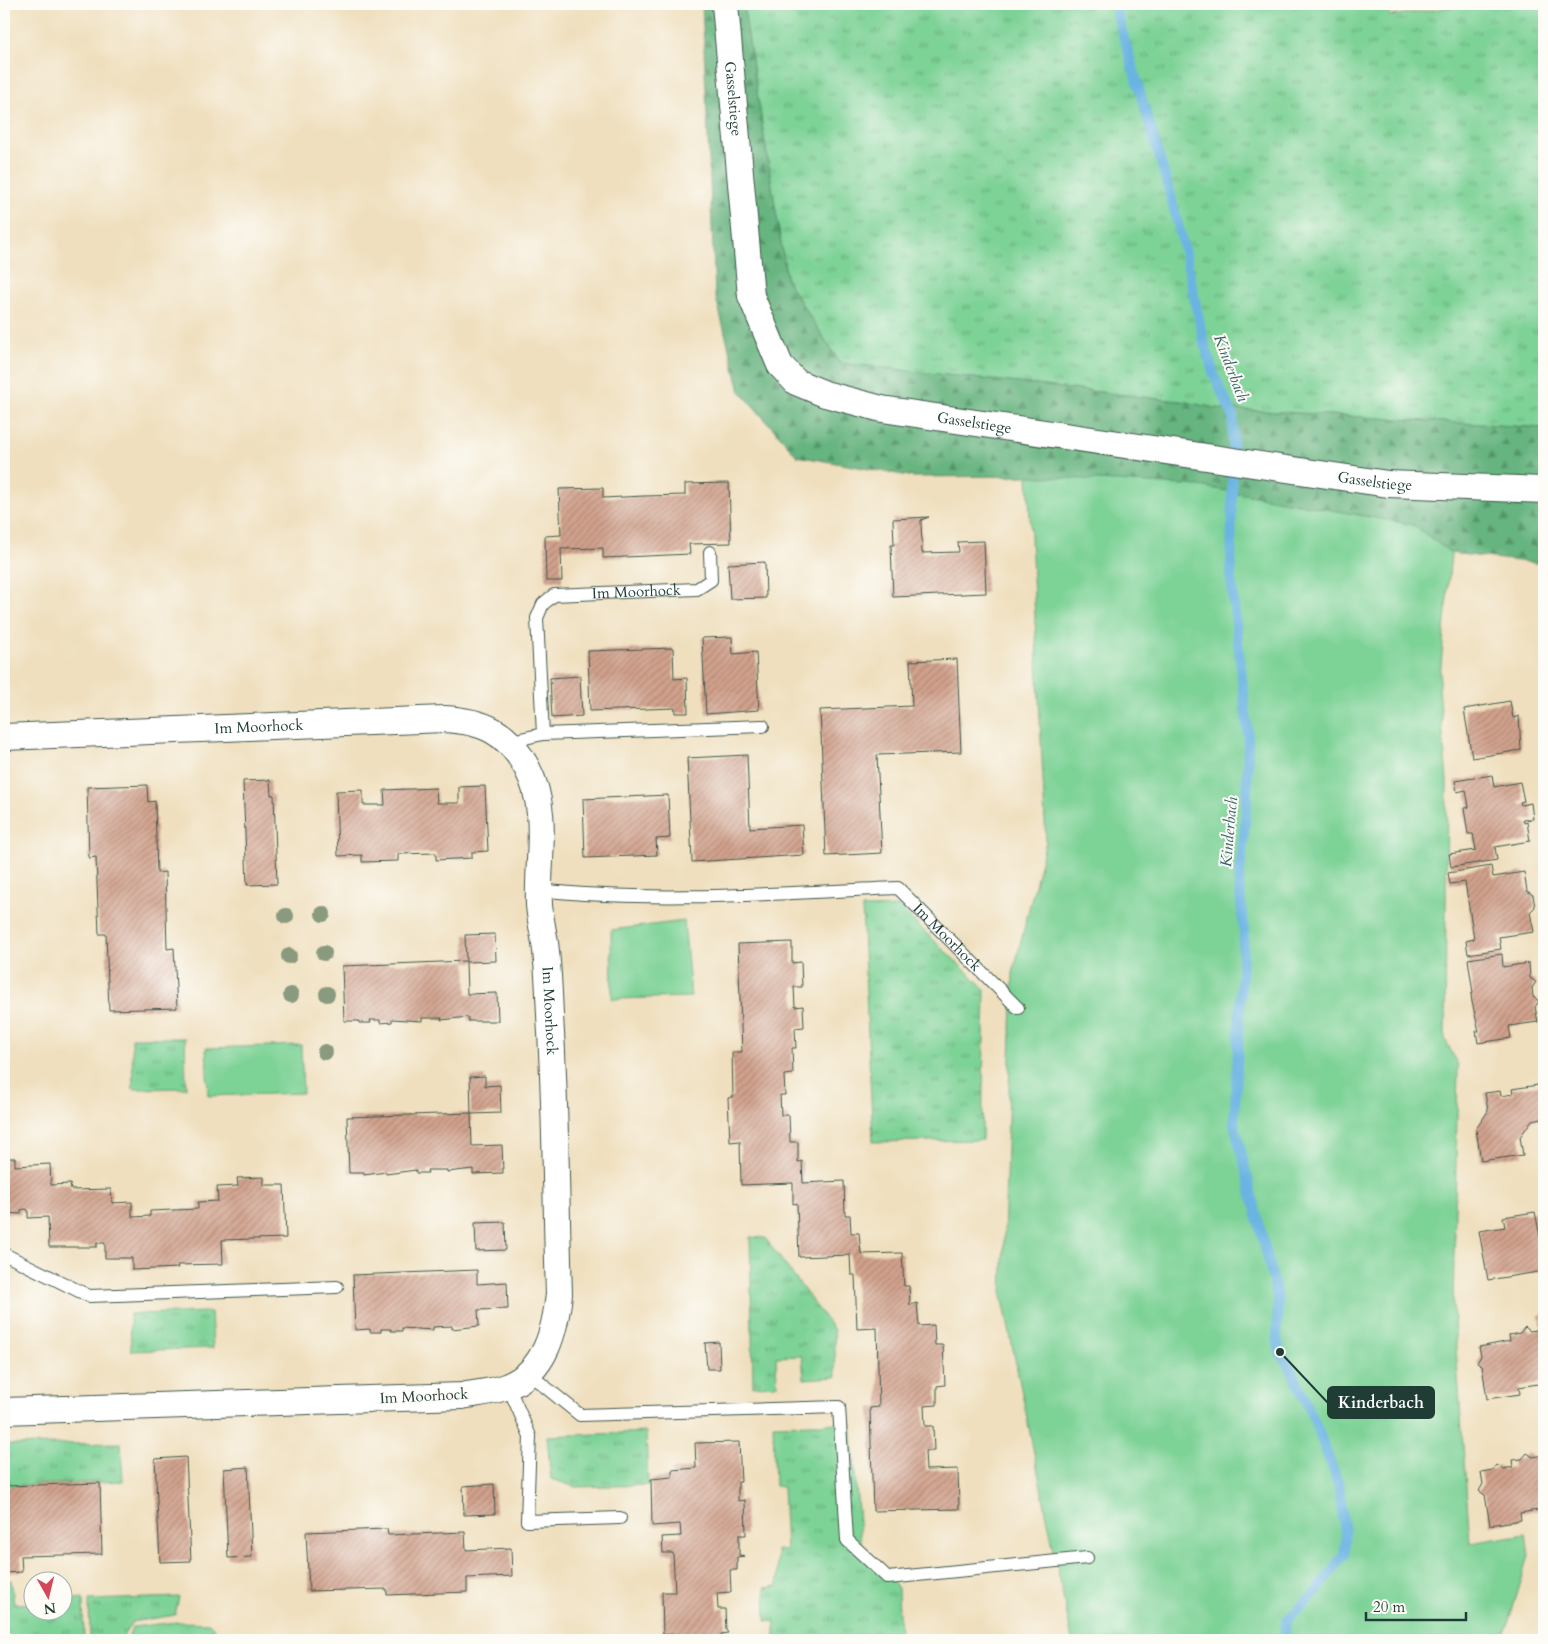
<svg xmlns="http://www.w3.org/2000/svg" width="1548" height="1644" viewBox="0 0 1548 1644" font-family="Cardo,serif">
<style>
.grass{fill:url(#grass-tufts);stroke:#4e8865}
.forest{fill:url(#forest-firs);stroke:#42785a}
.park{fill:#7dd296;stroke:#4e8865}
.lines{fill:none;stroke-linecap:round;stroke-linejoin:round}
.stream{stroke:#6ab4e2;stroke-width:10}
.building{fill:url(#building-hatch)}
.lane-casing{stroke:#3e5549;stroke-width:14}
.street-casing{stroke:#3e5549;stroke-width:28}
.lane{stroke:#fff;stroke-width:12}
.street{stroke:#fff;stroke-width:26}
.tree{fill:#899a7f}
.labels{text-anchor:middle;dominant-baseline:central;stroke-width:4;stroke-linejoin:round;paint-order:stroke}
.street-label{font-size:15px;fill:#1f3d34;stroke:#fdfcf7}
.water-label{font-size:16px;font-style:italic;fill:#366168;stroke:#fdfcf7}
.leader{fill:none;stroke:#1f3d34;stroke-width:2}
.callout-dot{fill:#1f3d34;stroke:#fdfcf7;stroke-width:2}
.callout{fill:#1f3d34;stroke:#1f3d34;stroke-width:2}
.callout-label{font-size:16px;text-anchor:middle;font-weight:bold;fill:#fff}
</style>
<defs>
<pattern id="grass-tufts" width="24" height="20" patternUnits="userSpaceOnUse" patternTransform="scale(1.25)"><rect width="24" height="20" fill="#7dd296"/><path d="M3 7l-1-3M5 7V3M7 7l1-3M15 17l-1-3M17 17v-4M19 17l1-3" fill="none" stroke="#66ac7b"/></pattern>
<pattern id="forest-firs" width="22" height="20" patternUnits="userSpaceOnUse" patternTransform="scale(1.25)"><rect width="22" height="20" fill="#66b47f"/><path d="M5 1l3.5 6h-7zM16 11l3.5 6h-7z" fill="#539469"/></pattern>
<pattern id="building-hatch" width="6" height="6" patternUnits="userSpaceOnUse" patternTransform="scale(1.25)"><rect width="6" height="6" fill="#d2a28d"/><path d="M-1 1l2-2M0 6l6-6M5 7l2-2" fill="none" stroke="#aa8574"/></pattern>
</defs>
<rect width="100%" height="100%" fill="#fdfcf7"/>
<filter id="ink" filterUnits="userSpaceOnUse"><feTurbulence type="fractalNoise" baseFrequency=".02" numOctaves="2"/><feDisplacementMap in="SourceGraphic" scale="10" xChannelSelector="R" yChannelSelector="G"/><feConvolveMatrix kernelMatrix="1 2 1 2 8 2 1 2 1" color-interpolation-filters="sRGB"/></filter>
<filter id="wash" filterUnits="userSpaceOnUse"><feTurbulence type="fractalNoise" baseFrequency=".0096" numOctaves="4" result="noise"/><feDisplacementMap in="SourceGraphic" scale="20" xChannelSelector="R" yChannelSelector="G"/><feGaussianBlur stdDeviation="1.12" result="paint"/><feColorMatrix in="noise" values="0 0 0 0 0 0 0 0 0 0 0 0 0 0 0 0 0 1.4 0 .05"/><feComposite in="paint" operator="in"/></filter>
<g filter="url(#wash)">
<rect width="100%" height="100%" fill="#efdfbe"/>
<path class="grass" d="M743 4H1386L1390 16 1473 4H1544V428L1213 408 1187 402 840 363 787 281Z
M899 907 985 989 982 1140 873 1142 862 908Z
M132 1038H185L186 1088 133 1089Z
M750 1237 765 1238 834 1330 836 1377 804 1379 802 1356 776 1357 777 1385 753 1386Z
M211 1312 213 1348 131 1351 130 1314Z
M851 1423 861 1548 898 1588 900 1640H775V1622L766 1621 765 1588 778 1586 777 1550H786L783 1487 775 1486 773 1425Z
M646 1432 648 1485 576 1487 551 1479 547 1436Z
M121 1443 123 1481 4 1486V1445Z
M4 1580H11L14 1604 32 1603V1612H62L63 1600 83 1598 84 1640H4Z
M179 1597 175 1615 132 1622 121 1640H90L89 1600Z"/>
<path class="forest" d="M702 4H743L787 281 840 363 1187 402 1213 408 1544 428V564L1451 553 1413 525 1199 486 1028 476 914 477 797 456 740 391 715 294Z"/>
<path class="park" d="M1028 476 1199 486 1413 525 1451 553 1439 688 1447 780 1445 1039 1458 1065 1453 1306 1470 1543 1526 1534 1529 1556 1503 1640H1072L1002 1295 1013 973 1046 841Z
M684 921 691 997 612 999 611 930Z
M301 1045 303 1093 208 1096 206 1048Z
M177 1622 209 1623 221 1636V1640H127L132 1627Z"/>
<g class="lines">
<path class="stream" d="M1114 4 1171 197 1185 252 1203 339 1214 375 1233 416 1231 578 1248 734 1247 803 1239 884 1244 930 1234 1123 1278 1300 1277 1338 1280 1352 1293 1373 1314 1420 1338 1482 1346 1540 1344 1554 1317 1591 1287 1620 1283 1640"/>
</g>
<g id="blocks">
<path class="building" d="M729 483 731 543 689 544 690 554 603 558V548L561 549 562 581H546L545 536 561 535 559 489 603 488V498L644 496 685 495V484Z
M929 517 921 520 922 553 959 552 958 542 984 541 986 593 893 597 891 545H894L893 519Z
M765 562 766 598 730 599 728 564Z
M732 637 733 654 756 652 759 710 706 714 702 638Z
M673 648 674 679 687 678 688 713H675V708L590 711 588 651Z
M957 659 961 752 877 755 882 853 826 856 820 710 912 706 910 661Z
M580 676 582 716 552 718 550 678Z
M1510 701 1513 718 1519 716 1521 750 1472 758 1464 709Z
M747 755 750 828 802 825 804 855 692 862 687 758Z
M1492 775 1494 787 1520 782 1524 801 1520 802 1521 805 1531 803 1533 819 1523 820 1524 823 1527 822 1530 841 1495 847 1497 860 1451 867 1449 854 1476 850 1473 834H1468L1464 808 1469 807 1466 790 1457 792 1455 781Z
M270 780 271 795H274L277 884 247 885 243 781Z
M147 785 148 802 155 801 157 873 165 872 167 949 174 948 177 1008 109 1010 106 934H99L96 857 89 858 87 787Z
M485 786 488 851 472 852V858L436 860V853L398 854V861L362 862V855L338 856 336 791 363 790V805H385L384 790 436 788 437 803H459V787Z
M668 795 670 838 656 839 657 855 585 858 583 799Z
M1491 866 1493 877 1524 872 1527 891 1533 895 1535 907 1530 912 1534 932 1499 937 1501 949 1468 954 1466 941 1474 939 1465 882 1450 884 1448 873Z
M495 934 496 961 466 962 467 994 497 993 498 1021H468V1017L441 1020 442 1018H422V1021L392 1019V1022L380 1023V1020H370L371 1023H359V1021H344L342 966 466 961 465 935Z
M792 942V963L801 962 802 987H794L795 1007 803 1006 804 1027 795 1028 796 1048H792L793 1074 784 1075 785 1095H780L781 1115H789L790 1142H798V1162L802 1161 803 1183 844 1181 845 1215H850L851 1233H859L861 1254 902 1253 904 1286H909L910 1305 917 1303 919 1326 934 1325 935 1345H943L945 1385 937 1386V1405L924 1406 925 1426H933L934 1451H925L926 1470 958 1469 959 1509 873 1511 870 1408 879 1407 877 1328 857 1329 855 1275H851L850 1255 799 1257 797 1203 793 1204V1183L741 1185 740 1141 730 1142 728 1098 733 1097 732 1052H742L738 944Z
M1502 954 1503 967 1529 963 1530 978 1536 982 1532 988 1533 997 1539 1001 1535 1007 1538 1022 1509 1026 1511 1038 1478 1043 1476 1031H1479L1472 1002 1471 994 1473 993 1468 959Z
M485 1076V1086L500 1085 501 1113 471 1114 472 1146 502 1145 503 1173 473 1174V1169L447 1172V1170H427L428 1173H416V1170L386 1174V1172L364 1175V1173H349L347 1117 471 1113 470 1077Z
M1538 1085 1543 1118 1532 1120 1520 1137 1523 1155 1481 1161 1476 1129 1488 1111 1485 1093 1500 1091 1501 1096 1513 1094 1512 1089Z
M4 1158H15V1166L50 1164 51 1185 70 1184 71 1190 111 1189 112 1203 132 1202V1217L150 1216V1211L198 1209V1202L218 1201 217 1187 238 1186 237 1178 264 1177V1185H284L286 1238 222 1240 223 1264 177 1265 178 1268 132 1270V1258H105V1243H97V1247H49L48 1217 28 1218V1210L25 1209 21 1210V1214L4 1213Z
M1535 1212 1544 1256V1271L1488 1280 1479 1231 1505 1227 1503 1217Z
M505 1222 506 1250 476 1251 475 1223Z
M477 1270V1284L507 1282 508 1309 478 1310 479 1326 452 1329V1326L433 1327V1330L402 1328V1331H391V1329H381V1332H370V1329L355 1330 353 1275Z
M1544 1314V1383L1519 1387 1520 1394 1487 1399 1482 1366 1477 1363 1481 1356 1479 1347 1510 1341 1509 1335 1520 1333 1525 1327 1530 1331 1542 1329 1540 1315Z
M719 1342 720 1369H707L705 1343Z
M739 1442 741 1482H738V1501L745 1500 746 1535H739V1555L745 1556 737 1557V1570H730L731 1592 717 1593 718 1609H725L726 1630 728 1633 721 1634V1640H679V1634L663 1635 662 1592H675L673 1553H663L662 1537 681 1536 680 1524 652 1526 651 1479 672 1477V1470L696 1468 695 1443Z
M1527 1453 1533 1457 1544 1455V1509L1520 1513 1521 1520 1490 1525 1485 1495 1479 1491 1483 1484 1481 1472 1493 1470 1497 1465 1503 1469 1513 1467 1512 1460 1522 1459Z
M186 1457 191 1561 160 1562 155 1459Z
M248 1467 252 1557 228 1558 224 1469Z
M100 1483 102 1554 21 1556 22 1572 4 1573V1486Z
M494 1484 495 1514 464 1515 463 1486Z
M387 1529 388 1535 465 1532 466 1550 511 1548 512 1576 467 1578V1592L387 1595V1589L309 1591 306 1532Z"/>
</g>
</g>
<g filter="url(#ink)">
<use href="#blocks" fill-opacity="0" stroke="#3e5549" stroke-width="1"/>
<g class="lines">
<defs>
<g id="lane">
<path id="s1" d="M543 734 537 618 543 604 554 595 697 589 711 580 710 552"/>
<path d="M507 742 543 734 763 726"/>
<path id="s2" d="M538 890C657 903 779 893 898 888L1018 1008"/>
<path d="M4 1254 89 1296 337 1287"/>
<path d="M528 1373 580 1415 839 1407 847 1540 888 1578 1087 1558"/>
<path d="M508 1386 530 1436 527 1521 620 1518"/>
</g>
<g id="street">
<path id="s3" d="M725 4 751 296 780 365 796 382 825 394 882 409 1388 484 1544 490"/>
<path id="s4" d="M4 737 444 719C483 721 507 731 527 768 550 811 537 859 539 905 540 918 543 930 545 943 549 972 549 1003 551 1033 556 1120 556 1207 559 1294 555 1330 546 1371 508 1386 494 1392 477 1393 462 1396L4 1411"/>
</g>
</defs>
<use href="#lane" class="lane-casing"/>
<use href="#street" class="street-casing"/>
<use href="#lane" class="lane"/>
<use href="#street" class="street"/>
</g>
<g class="tree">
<circle cx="323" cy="914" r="8"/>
<circle cx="286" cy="916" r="8"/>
<circle cx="324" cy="953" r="8"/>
<circle cx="289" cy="956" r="8"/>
<circle cx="327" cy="994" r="8"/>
<circle cx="291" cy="995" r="8"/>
<circle cx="325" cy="1052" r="8"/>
</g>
</g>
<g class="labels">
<g class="street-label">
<text stroke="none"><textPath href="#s3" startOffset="95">Gasselstiege</textPath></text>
<text stroke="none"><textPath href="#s3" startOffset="575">Gasselstiege</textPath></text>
<text stroke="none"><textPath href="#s3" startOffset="980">Gasselstiege</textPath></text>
<text stroke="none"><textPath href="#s1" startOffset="228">Im Moorhock</textPath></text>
<text stroke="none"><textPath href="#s4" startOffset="255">Im Moorhock</textPath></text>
<text stroke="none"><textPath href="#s2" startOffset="430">Im Moorhock</textPath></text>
<text stroke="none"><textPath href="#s4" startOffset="788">Im Moorhock</textPath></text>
<text transform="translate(424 1396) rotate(-3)">Im Moorhock</text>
</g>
<g class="water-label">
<text transform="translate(1231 368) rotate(69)">Kinderbach</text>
<text transform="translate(1229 832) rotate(-85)">Kinderbach</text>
</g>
</g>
<path class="leader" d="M1280 1352L1328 1403"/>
<circle class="callout-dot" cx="1280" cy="1352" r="5"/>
<rect class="callout" x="1328" y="1387" width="106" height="31" rx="5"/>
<g class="callout-label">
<text x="1381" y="1408">Kinderbach</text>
</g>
<rect width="1548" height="1644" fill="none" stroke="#fdfcf7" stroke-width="20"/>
<g transform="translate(48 1596) rotate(172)"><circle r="24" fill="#fdfcf7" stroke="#a4b0a9"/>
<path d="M0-4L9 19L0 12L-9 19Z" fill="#d1495b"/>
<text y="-8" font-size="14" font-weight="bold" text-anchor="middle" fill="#1f3d34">N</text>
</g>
<path d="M1366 1612v8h100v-8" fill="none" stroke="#1f3d34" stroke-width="2.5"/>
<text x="1373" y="1612" font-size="15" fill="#1f3d34" stroke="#fdfcf7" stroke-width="4" paint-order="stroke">20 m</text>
</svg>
